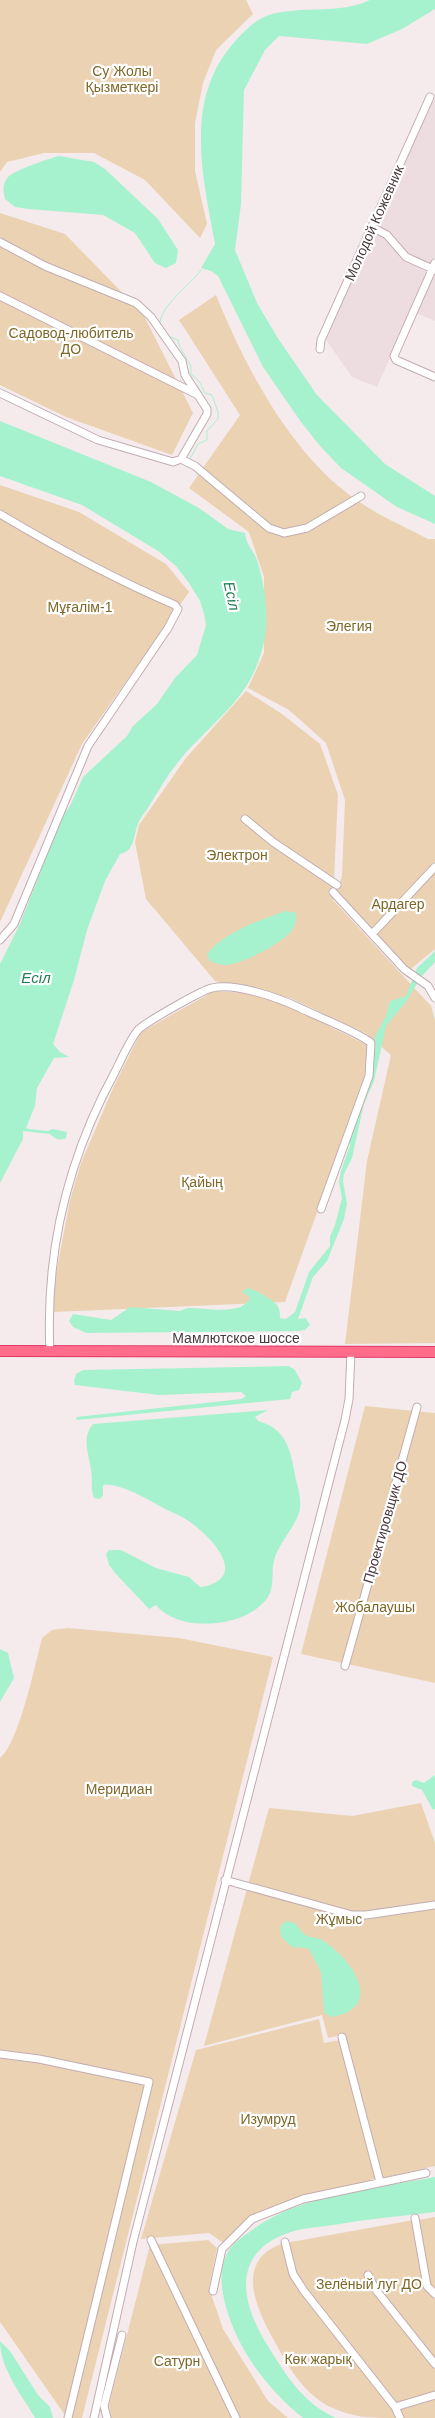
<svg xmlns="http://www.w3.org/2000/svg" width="435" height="2418" viewBox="0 0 435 2418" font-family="Helvetica,sans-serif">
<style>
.residential{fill:#eedde0}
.green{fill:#ead2b3}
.water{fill:#a7f2ce}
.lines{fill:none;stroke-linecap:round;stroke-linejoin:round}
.stream{stroke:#a7f2ce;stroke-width:1}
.minor-casing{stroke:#c1adb1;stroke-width:9}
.highway-casing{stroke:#e13964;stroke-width:12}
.minor{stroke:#fff;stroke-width:7}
.highway{stroke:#ff6c8c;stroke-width:10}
.labels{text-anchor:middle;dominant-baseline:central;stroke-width:4.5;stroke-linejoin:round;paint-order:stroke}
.park-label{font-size:14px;fill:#7e6829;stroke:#fff}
.street-label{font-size:14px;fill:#4a383d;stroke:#fff}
.water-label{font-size:15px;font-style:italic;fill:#247e55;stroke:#fff}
</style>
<rect width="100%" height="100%" fill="#f5ebed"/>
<path class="residential" d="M435 100V256L431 265 406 253 394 235 377 224 429 102Z
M373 231 386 239 401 259 428 272 377 387 352 377 324 337Z
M433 273 435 274V321L416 313Z"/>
<path class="green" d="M0 0H246L253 14 216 50 203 83 195 123V171L207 224 200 238 145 180 94 153H44L7 162 0 172Z
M0 213 65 234 143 314 193 413 172 455 66 417 0 385Z
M216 295C246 369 294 461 364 505 384 518 407 528 428 539H435V949L411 969 406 966 337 892 342 876 345 800 326 743 289 710 248 688 264 653V577L249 532 189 488 240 415 179 320Z
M0 485 79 512 166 564 189 592 82 744 0 922Z
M246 691 282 714 320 744 338 795 333 900 431 1006 435 1020V1343L345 1344 367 1161 391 1055 365 1033 290 998 215 981 146 899 135 842 139 825 186 758Z
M214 991 248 993 288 1006 367 1045 366 1075 285 1302 53 1312 56 1274 70 1200 81 1163 114 1086 141 1032Z
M365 1406 435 1413V1683L301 1654Z
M68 1628 179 1638 273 1657 82 2418H67L0 2322V1758C19 1743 35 1665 42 1638L52 1630Z
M421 1803 435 1843V2166L378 2179 342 2035 328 2038 322 2015 204 2046 269 1808 352 1816Z
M319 2019 324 2043 340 2040 375 2179 303 2196 250 2217 225 2244 209 2233 141 2239 196 2050Z
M435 2217V2292L431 2289 418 2220Z
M414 2220 426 2286 435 2296V2394L395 2406 294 2274 285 2243Z
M208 2240 217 2248 209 2288 223 2329 268 2401 288 2418H111L109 2405 150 2245Z
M284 2243 293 2275 399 2418C369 2418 353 2418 326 2405 302 2390 289 2368 276 2344 257 2311 232 2260 284 2243Z
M435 2396V2418H402L396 2408Z"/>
<path class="water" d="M370 0H435V9L402 29 367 44 279 36 265 50 244 90 241 204 235 250 257 303 279 340 317 395 385 464 435 496V524L397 507 341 468 320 446 301 422 263 367 218 276 211 271 201 268 215 244C203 178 184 103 231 46 241 34 254 20 269 15 302 5 339 15 370 0Z
M59 156 94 162 105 169 158 219 178 250 176 263 166 268 155 263 135 233 103 215 28 209 15 207 5 199C3 191 2 184 8 177 13 171 50 158 59 156Z
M0 421 151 482 199 508 228 529 245 533C246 544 253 550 257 560 265 585 270 620 263 646 252 691 227 710 197 741 177 760 162 784 148 808 144 813 140 818 138 824 133 836 135 851 120 854L105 881 87 930 74 980 53 1044 60 1052 69 1057 54 1058 37 1088 35 1106 26 1128 29 1129 48 1131 52 1129 67 1132 66 1138C59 1141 55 1139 50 1134L23 1131V1139L0 1183V964L19 926 63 815 70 806 83 777 127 736 133 726 157 704 175 678 197 655 206 625 204 614 200 601 189 583 176 566 158 551 82 505 0 476Z
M286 911 296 913C296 919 296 924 293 929 285 942 241 965 225 965 220 965 215 963 210 961L207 954C224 932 260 920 286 911Z
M435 951V962L421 977 406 1002 386 1026 374 1081 364 1104 352 1158 344 1174 343 1181 347 1204 344 1219 327 1261 313 1277 298 1319 306 1318 310 1325 305 1330 297 1331 86 1333 73 1327 69 1321 73 1314 111 1320 130 1307 180 1311 187 1308C204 1307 244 1317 250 1297L242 1292 248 1288C255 1290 273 1300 277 1305 280 1309 280 1313 280 1318L286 1319 295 1312 309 1272 330 1246V1236L335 1225 342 1198 339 1182 341 1171 350 1145 348 1139 371 1077 375 1036 386 1016 390 1001 406 996 417 968Z
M289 1366 295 1370 302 1383 299 1390 292 1392 290 1399 77 1420 76 1417 242 1399 246 1396 241 1392 159 1395 75 1385 74 1381 76 1374 83 1370Z
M268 1410 255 1417 258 1421C288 1429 291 1453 296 1480 299 1491 302 1502 299 1513 293 1530 279 1543 274 1560 271 1573 275 1585 268 1597 248 1628 179 1634 156 1605L149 1609 115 1573 109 1565 106 1554 109 1550H121L156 1568 189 1577 200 1587C204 1586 209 1586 212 1584 247 1570 203 1530 187 1520 179 1514 169 1512 160 1506 145 1498 120 1483 103 1485V1495L100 1499 94 1498C90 1488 93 1480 91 1470 89 1454 81 1438 93 1424Z
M0 1649 8 1653 14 1678 0 1702Z
M435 1775V1809L433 1810 422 1790 412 1786V1782L416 1780 424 1783Z
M286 1921C301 1923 297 1930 307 1936 312 1938 317 1937 322 1940 350 1957 387 2007 332 2017L324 2013 321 1972 310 1951 307 1948 292 1947 281 1937 280 1927Z
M435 2177V2212C401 2216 367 2219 333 2225 319 2227 301 2228 288 2233 235 2252 239 2295 263 2338 283 2370 300 2402 336 2418H303C270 2392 241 2354 228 2314 222 2294 217 2272 228 2252 232 2244 241 2238 248 2233 297 2194 374 2189 435 2177Z
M0 2341 10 2351 38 2395 50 2407 53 2418H35C22 2395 0 2369 0 2341Z"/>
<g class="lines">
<path class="stream" d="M160 324C159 307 191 284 201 270
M168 336 178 340 180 347 191 366V374L199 381 205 393 212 395 218 412V419L207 431V440L198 444 190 459"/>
<defs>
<path id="minor" d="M372 227 387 235 406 257 435 270
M0 242 45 266 136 303 151 317 182 361 185 375 207 409V414L181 459
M435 263 394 356 396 360 435 377
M0 296 198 395
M320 349 321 340 430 97
M0 393 98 440 173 462 181 459 195 466 269 528 284 533 307 528 361 496
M0 514C57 548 114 579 175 605L178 609 168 628 88 746 14 924 0 940
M245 819 273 842 337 885
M333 892 404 969 428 986 435 998
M372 934 435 867
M50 1352C45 1252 67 1160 115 1072 121 1060 131 1037 139 1029 148 1021 202 990 212 988 234 982 279 998 300 1008 316 1016 360 1033 371 1043L369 1076 321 1209
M345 1666 417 1407
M225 1880 352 1915H366L435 1905
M342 2037 380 2182
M0 2054 39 2059 149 2082 68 2418
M415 2218 427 2286 435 2294
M151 2240 236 2418
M285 2242 293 2274 304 2291 395 2407 400 2418
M368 2275 376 2290 435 2364
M213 2291 222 2249 252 2219 303 2199 426 2173
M395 2407 435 2395
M94 2418 133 2242 345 1420 349 1399 351 1352
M107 2418 104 2406 122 2335"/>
<path id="highway" d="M0 1351 435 1352"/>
</defs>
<use href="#minor" class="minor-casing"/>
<use href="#highway" class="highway-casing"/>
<use href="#minor" class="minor"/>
<use href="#highway" class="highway"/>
</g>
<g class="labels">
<g class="park-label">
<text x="122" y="71">Су Жолы<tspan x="122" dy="16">Қызметкері</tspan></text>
<text x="71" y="333">Садовод-любитель<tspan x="71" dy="16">ДО</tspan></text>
<text x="80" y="607">Мұғалім-1</text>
<text x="349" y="626">Элегия</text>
<text x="237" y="855">Электрон</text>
<text x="398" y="904">Ардагер</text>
<text x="202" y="1182">Қайың</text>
<text x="375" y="1607">Жобалаушы</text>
<text x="119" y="1789">Меридиан</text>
<text x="339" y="1919">Жұмыс</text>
<text x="268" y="2119">Изумруд</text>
<text x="369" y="2284">Зелёный луг ДО</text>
<text x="318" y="2359">Көк жарық</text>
<text x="177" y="2361">Сатурн</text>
</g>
<g class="street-label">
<text transform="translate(374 223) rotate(-66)">Молодой Кожевник</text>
<text x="236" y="1338">Мамлютское шоссе</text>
<text transform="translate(385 1522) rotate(-74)">Проектировщик ДО</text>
</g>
<g class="water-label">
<text transform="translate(232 596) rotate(78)">Есіл</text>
<text x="36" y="977">Есіл</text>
</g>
</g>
</svg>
